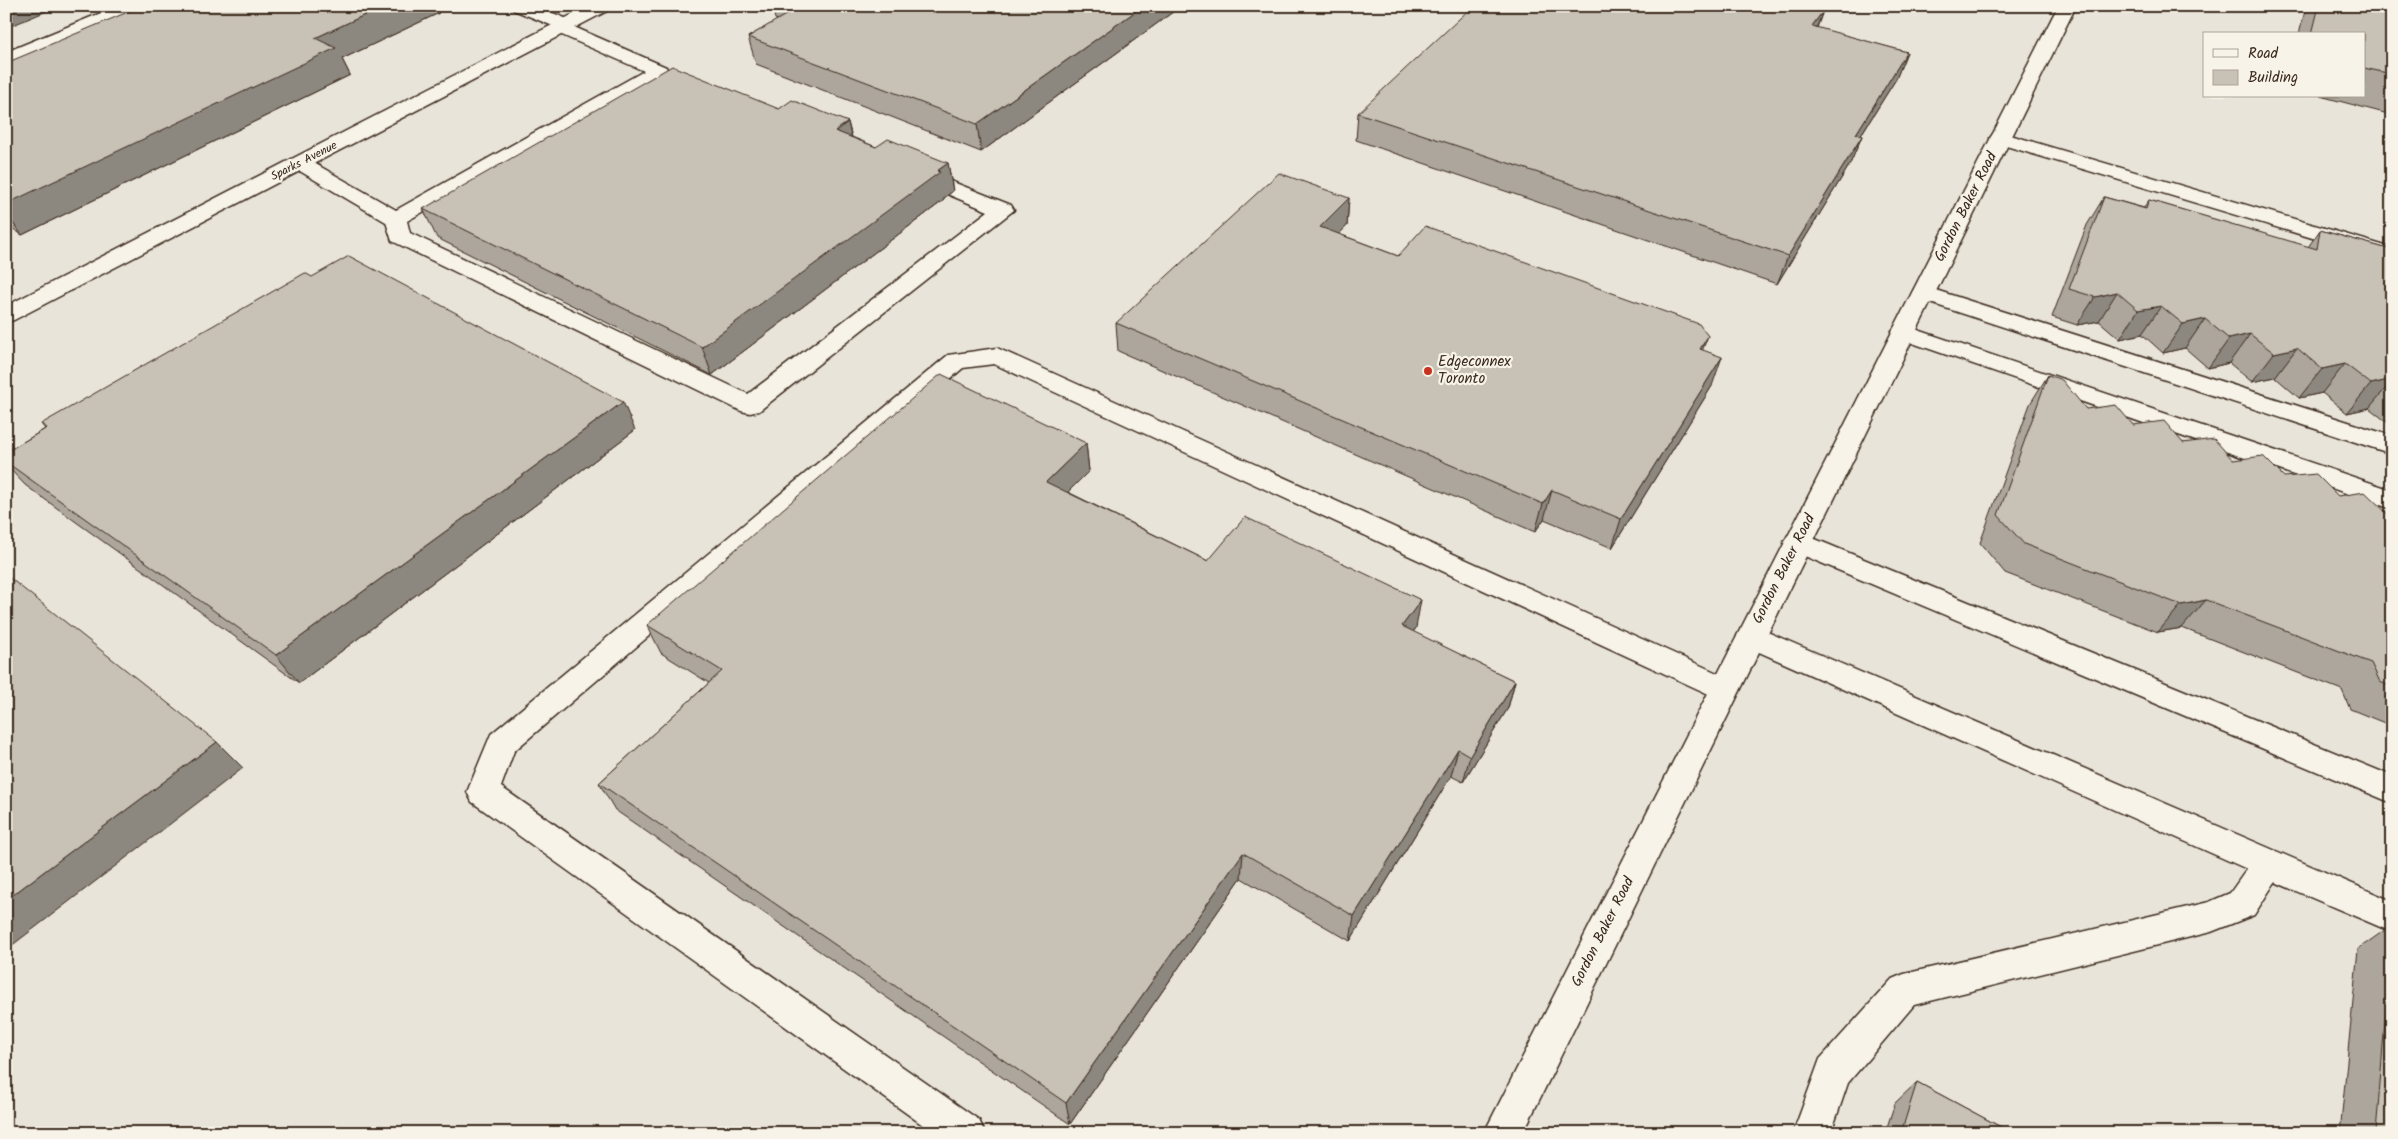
<svg xmlns="http://www.w3.org/2000/svg" width="2398" height="1139" viewBox="0 0 2398 1139" font-family="Kalam,sans-serif">
<style>
.built{fill:#e9e4d9;fill-rule:evenodd}
.lines{fill:none;stroke-linecap:round;stroke-linejoin:round}
.service-casing{stroke:#3b2a1e;stroke-width:3}
.minor-casing{stroke:#3b2a1e;stroke-width:3}
.tertiary-casing{stroke:#3b2a1e;stroke-width:3}
.service{fill:#f7f3e8;fill-rule:evenodd}
.minor{fill:#f7f3e8;fill-rule:evenodd}
.tertiary{fill:#f7f3e8;fill-rule:evenodd}
.wall{fill:#aca69d;stroke:#3b2a1e}
.shaded-wall{fill:#8c877f;stroke:#3b2a1e}
.building{fill:#c8c1b6;stroke:#3b2a1e}
.poi-dot{fill:#c8321e;stroke:#f7f3e8;stroke-width:2}
.labels{text-anchor:middle;dominant-baseline:central;stroke-width:4.5;stroke-linejoin:round;paint-order:stroke}
.far-street-label{font-size:12px;fill:#3b2a1e;stroke:#f7f3e8}
.street-label{font-size:15px;fill:#3b2a1e;stroke:#f7f3e8}
.poi-label{font-size:15px;fill:#3b2a1e;stroke:#f7f3e8;text-anchor:start}
</style>
<rect width="100%" height="100%" fill="#f7f3e8"/>
<filter id="ink" filterUnits="userSpaceOnUse"><feTurbulence type="fractalNoise" baseFrequency=".02" numOctaves="2"/><feDisplacementMap in="SourceGraphic" scale="10" xChannelSelector="R" yChannelSelector="G"/><feConvolveMatrix kernelMatrix="1 2 1 2 8 2 1 2 1" color-interpolation-filters="sRGB"/></filter>
<g filter="url(#ink)">
<path class="built" d="M6 6H2392V1133H6ZM2204 34H2364V96H2204Z"/>
<g class="lines">
<defs>
<path id="service" d="M118 6H143L140 10 6 65V52Z
M511 6H536L572 21 574 27 666 67 668 71 666 75 407 221 410 233 748 394 988 211 911 179 908 175 911 171 918 169 925 171 1011 205 1014 210 759 411 750 413 741 411 392 241 386 222 293 167 290 163 293 159 300 157 307 159 396 210 644 71 555 32 553 26 514 10Z
M2000 132 2392 248V262L1993 142 1990 138 1993 134Z
M1923 286 2392 436V454L1915 298 1912 293 1915 288Z
M1903 325 2392 490V509L1895 337 1891 332 1895 327Z
M997 348 1735 681 1740 689 1735 697 1725 701 1715 697 994 364 963 368 514 751 501 787 979 1120 985 1133H934L472 802 467 792 491 734 948 355Z
M1798 532 2392 776V803L1788 549 1784 542 1788 535Z
M1751 625 2392 901V932L2275 882 2254 915 2211 932 1914 1005 1848 1083 1831 1133H1793L1820 1059 1892 979 1904 974 2209 902 2230 893 2247 869 1741 644 1737 636 1741 628Z"/>
<path id="minor" d="M589 6H612L609 10 14 320 6 322V306Z"/>
<path id="tertiary" d="M2058 6H2076L1523 1133H1484Z"/>
</defs>
<use href="#service" class="service-casing"/>
<use href="#minor" class="minor-casing"/>
<use href="#tertiary" class="tertiary-casing"/>
<use href="#service" class="service"/>
<use href="#minor" class="minor"/>
<use href="#tertiary" class="tertiary"/>
</g>
<path class="wall" d="M772 6H1181L981 152 756 64 748 37 778 20 775 19Z
M2308 6H2392V115L2320 96H2364V34H2299L2305 11Z
M1823 11 1817 28 1907 52 1896 79 1861 135 1862 136 1850 164 1777 284 1356 140 1358 113Z
M439 13 342 59 350 75 22 235 6 224V63Z
M779 109 848 122 852 137 876 147 948 163 953 191 944 198V200L712 375 437 238 423 209Z
M2104 197 2144 208 2149 200 2308 247 2320 230 2392 250V426L2369 408 2347 413 2322 393 2299 398 2275 377 2252 382 2229 363 2208 368 2185 348 2163 353 2142 334 2120 339 2099 321 2077 325 2052 317 2087 225Z
M1349 198 1347 226 1339 234 1398 256 1703 350 1712 386 1612 548 1544 519 1535 532 1118 351 1116 323Z
M2048 375 2086 409 2338 496 2392 518V726L2350 709 2342 690 2182 628 2158 632 2005 573 1980 543 2030 404Z
M41 424 635 430 299 683 25 485 6 465V452L45 429Z
M1086 443 1089 471 1068 492 1208 561 1416 628 1413 632 1515 681 1508 708 1463 782 1451 776 1350 941 1241 878 1070 1124 615 810 599 783 709 683 661 653 647 625Z
M2392 925V1133H2340L2358 949Z
M1917 1082 2012 1133H1885L1895 1103Z"/>
<path class="shaded-wall" d="M6 6H59L6 28Z
M384 6H436L439 13 342 59 350 75 22 235 6 214V204L315 38Z
M1143 6H1181L981 152 977 124Z
M1823 11 1813 37 1812 26Z
M1907 52 1896 79 1844 162 1856 134Z
M848 122 854 150 835 131Z
M1862 136 1850 164 1777 284 1788 256Z
M948 163 953 191 944 198V200L712 375 702 347Z
M1349 198 1347 226 1318 256 1320 227Z
M2117 292 2099 321 2077 325 2095 297Z
M2161 306 2142 334 2120 339 2138 310Z
M2205 319 2185 348 2163 353 2183 324Z
M2250 334 2229 363 2208 368 2229 339Z
M1708 336 1697 364 1700 349Z
M2297 348 2275 377 2252 382 2274 353Z
M1722 357 1712 386 1612 548 1621 519Z
M2345 364 2322 393 2299 398 2322 369Z
M2392 379V381L2369 408 2347 413 2371 384Z
M623 402 635 430 299 683 276 655Z
M1086 443 1089 471 1050 510 1046 482Z
M1552 490 1544 519 1535 532 1543 504Z
M1421 600 1416 628 1397 654 1402 626Z
M2206 600 2182 628 2158 632 2181 605Z
M1515 681 1508 708 1463 782 1470 756Z
M217 742 243 768 6 950V900Z
M1458 749 1451 776 1350 941 1354 916Z
M1243 853 1241 878 1070 1124 1066 1103Z"/>
<path class="building" d="M142 6H384L315 38 336 48 6 204V63Z
M801 6H1143L977 124 748 37Z
M1473 6H1807L1823 11 1812 26 1907 52 1856 134 1862 136 1788 256 1358 113Z
M2319 6H2392V74L2364 68V34H2312Z
M672 66 779 109 792 100 848 122 835 131 876 147 888 139 948 163 937 171 940 172 702 347 423 209Z
M1279 173 1349 198 1320 227 1398 256 1425 226 1699 324 1708 336 1700 349 1722 357 1621 519 1552 490 1543 504 1116 323Z
M2104 197 2146 209 2149 200 2317 249 2320 230 2392 250V379L2371 384 2345 364 2322 369 2297 348 2274 353 2250 334 2229 339 2205 319 2183 324 2161 306 2138 310 2117 292 2095 297 2069 289Z
M349 256 623 402 276 655 6 462V452L47 428 41 424 305 273 312 277Z
M941 374 1086 443 1046 482 1208 561 1245 517 1421 600 1402 626 1515 681 1470 756 1458 749 1354 916 1243 853 1066 1103 599 783 722 671 647 625Z
M2048 375 2062 380 2086 409 2116 405 2133 425 2164 421 2183 443 2214 439 2233 460 2263 456 2284 477 2316 474 2338 496 2365 492 2392 518V687L2380 682 2371 663 2206 600 2181 605 2024 544 1998 515Z
M6 575 217 742 6 900Z
M2392 936V1133H2373L2376 1132Z
M1917 1082 2012 1133H1901Z"/>
</g>
<circle class="poi-dot" cx="1428" cy="371" r="5"/>
<g class="labels">
<g class="far-street-label">
<text transform="translate(304 161) rotate(-27)">Sparks Avenue</text>
</g>
<g class="street-label">
<text transform="translate(1966 207) rotate(-63)">Gordon Baker Road</text>
<text transform="translate(1784 569) rotate(-63)">Gordon Baker Road</text>
<text transform="translate(1603 932) rotate(-63)">Gordon Baker Road</text>
</g>
<g class="poi-label">
<text x="1438" y="362">Edgeconnex<tspan x="1438" dy="17">Toronto</tspan></text>
</g>
</g>
<rect width="2398" height="1139" fill="none" stroke="#f7f3e8" stroke-width="25"/>
<rect x="12" y="12" width="2373" height="1114" fill="none" stroke="#3b2a1e" stroke-width="2" filter="url(#ink)"/>
<rect x="2203" y="32" width="162" height="65" fill="#f7f3e8" stroke="#aca397"/>
<rect x="2213" y="49" width="25" height="8" fill="#f7f3e8" stroke="#aca397"/>
<text x="2248" y="58" font-size="15" fill="#3b2a1e">Road</text>
<rect x="2213" y="70" width="25" height="15" fill="#c8c1b6" stroke="#aca397"/>
<text x="2248" y="82" font-size="15" fill="#3b2a1e">Building</text>
</svg>
